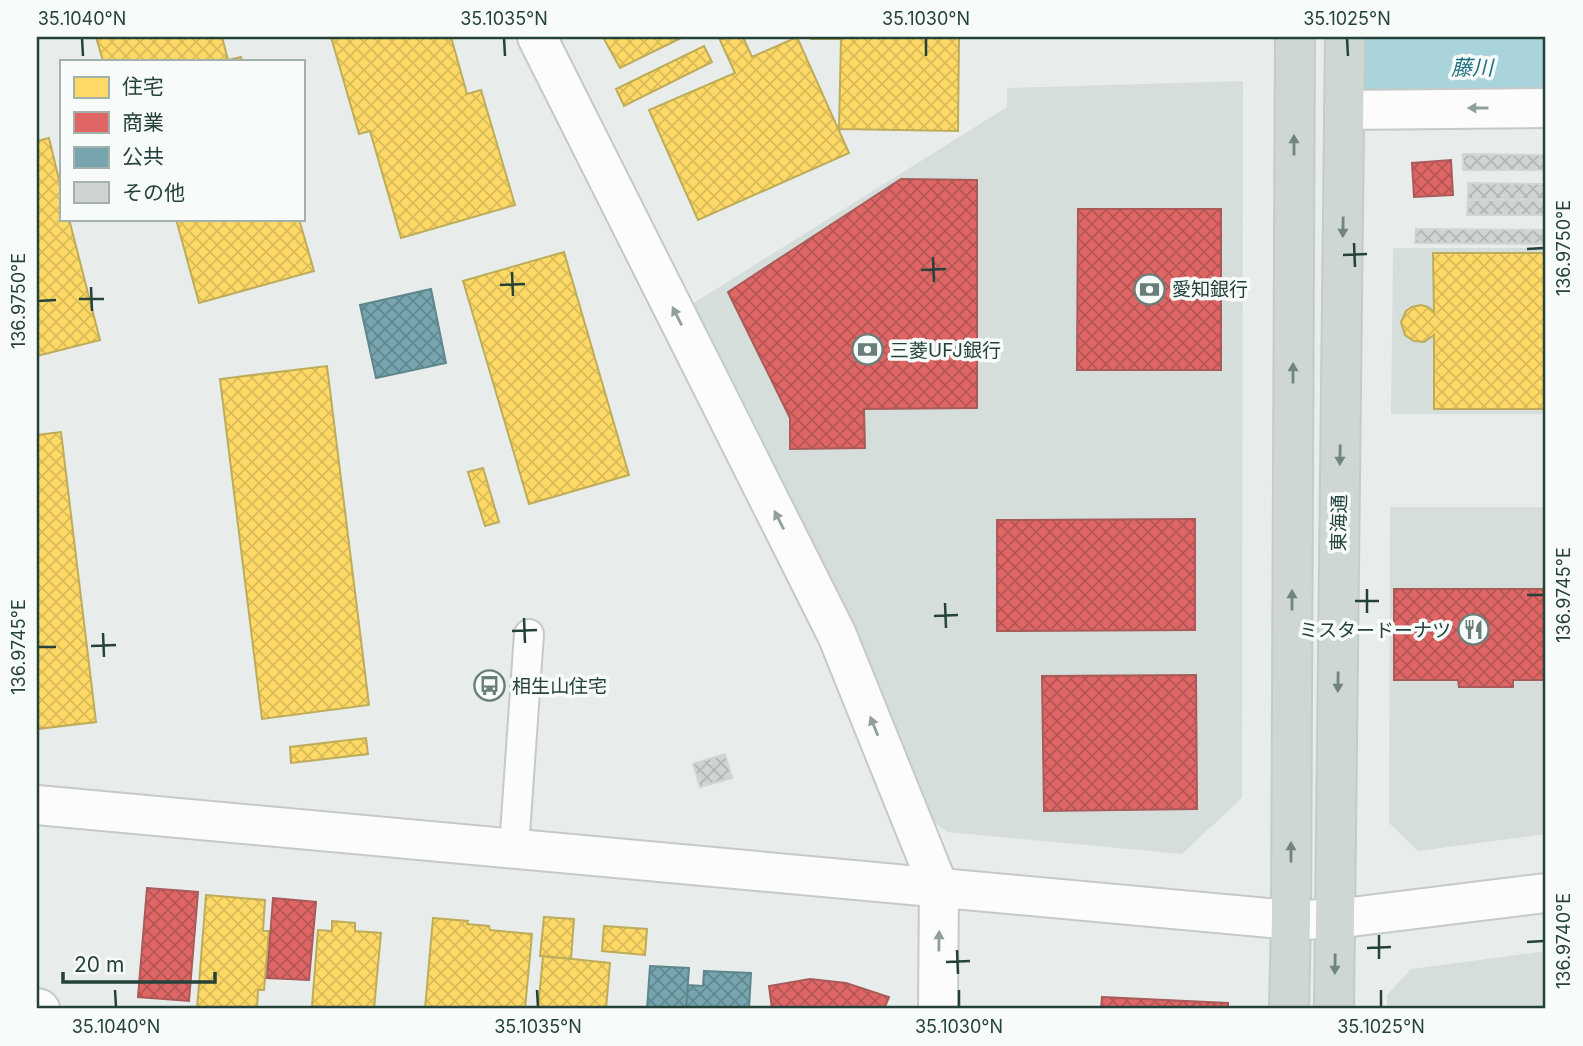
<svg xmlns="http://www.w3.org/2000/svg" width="1583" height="1046" viewBox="0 0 1583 1046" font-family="Inter,'Noto Sans JP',sans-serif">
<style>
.built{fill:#d6dedb}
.homes{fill:url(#homes-cross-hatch);stroke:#bdac59;stroke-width:2}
.shops{fill:url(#shops-cross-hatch);stroke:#a85b59;stroke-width:2}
.public{fill:url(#public-cross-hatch);stroke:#5d878c;stroke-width:2}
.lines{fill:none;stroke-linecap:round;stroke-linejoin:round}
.river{stroke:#a9d4db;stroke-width:91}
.building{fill:url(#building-cross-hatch);stroke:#d1d6d4;stroke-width:2}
.service-casing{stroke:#c5cac8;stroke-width:32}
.minor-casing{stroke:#c5cac8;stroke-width:42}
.tertiary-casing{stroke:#c5cac8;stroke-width:42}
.primary-casing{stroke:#c3ccc9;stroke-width:42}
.service{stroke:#fcfcfc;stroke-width:28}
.minor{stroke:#fcfcfc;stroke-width:38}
.tertiary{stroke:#fcfcfc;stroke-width:38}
.primary{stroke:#cfd7d5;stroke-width:38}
.oneway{fill:#909f9b}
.oneway2{fill:#718580}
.ticks{fill:none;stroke:#24423a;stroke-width:2.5}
.labels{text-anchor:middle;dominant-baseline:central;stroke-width:7;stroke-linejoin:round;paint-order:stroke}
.poi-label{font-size:19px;fill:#24423a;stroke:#f7fbf9;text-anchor:start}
.street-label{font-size:19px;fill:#24423a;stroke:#f7fbf9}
.water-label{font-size:21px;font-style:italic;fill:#1c6f80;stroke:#f7fbf9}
.neatline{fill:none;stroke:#24423a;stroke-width:2.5}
.ticks-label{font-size:18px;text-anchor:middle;fill:#24423a}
</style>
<defs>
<pattern id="homes-cross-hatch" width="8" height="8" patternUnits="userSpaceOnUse" patternTransform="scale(1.75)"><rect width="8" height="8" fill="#ffd966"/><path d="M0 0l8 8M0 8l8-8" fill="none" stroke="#dabb59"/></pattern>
<pattern id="shops-cross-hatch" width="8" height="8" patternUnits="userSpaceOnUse" patternTransform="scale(1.75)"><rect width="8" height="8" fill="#e06666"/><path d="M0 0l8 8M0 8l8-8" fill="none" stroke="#b55655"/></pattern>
<pattern id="public-cross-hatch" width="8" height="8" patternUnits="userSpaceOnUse" patternTransform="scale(1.75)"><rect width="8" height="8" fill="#76a5af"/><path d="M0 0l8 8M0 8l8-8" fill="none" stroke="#61888f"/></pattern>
<pattern id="building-cross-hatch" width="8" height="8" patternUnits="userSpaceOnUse" patternTransform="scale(1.75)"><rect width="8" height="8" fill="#cfd4d2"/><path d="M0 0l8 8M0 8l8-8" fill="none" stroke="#b2b7b5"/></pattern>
</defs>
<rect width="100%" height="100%" fill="#e8edeb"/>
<path class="built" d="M1243 81 1242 798 1182 854 947 832 923 814 689 306 1007 107V88Z
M1393 248H1546V414H1391Z
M1390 507H1546V834L1418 851 1389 823Z
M1546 951V1009H1387V995L1411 969Z"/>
<path class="homes" d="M96 37H222L228 60 241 57 242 61H103Z
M331 37H451L467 94 481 90 515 205 401 238 370 131 359 134Z
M603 37H683L620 68Z
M726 37H743L752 57 797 37 849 153 698 220 649 110 735 73 720 40Z
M811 37H959L958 131 839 129 841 39H811Z
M704 46 712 62 624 106 616 89Z
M49 138 61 188V219H69L100 340 37 356V141Z
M176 219H299L314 271 199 303Z
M564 252 629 475 529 504 463 281Z
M1433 253H1546V409H1434V335L1424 342 1414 341 1405 335 1401 322 1406 311 1412 307 1421 305 1428 307 1434 312Z
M327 366 369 705 262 719 220 379Z
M61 432 96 722 37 729V435Z
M483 468 499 522 485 526 468 472Z
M366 738 368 754 291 763 290 747Z
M206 895 265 900 263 931H269L264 990H258L257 1009H197Z
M544 917 574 919 571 959 540 956Z
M433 918 468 921 467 924 489 926 490 930 532 934 525 1009H425Z
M332 921 355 923V931L381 933 374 1009H351L312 1006 318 930 332 931Z
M604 926 647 929 645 955 602 951Z
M543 956 610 963 606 1009H538Z"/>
<path class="shops" d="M1451 160 1453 195 1414 197 1412 163Z
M901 179 977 180V408L864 409 865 448 790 449V418L728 292Z
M1078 209H1221V370H1077Z
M1195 519V630L997 631V520Z
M1394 589H1546V680H1513V687H1459L1458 680H1394Z
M1196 675 1197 809 1044 811 1042 676Z
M147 888 198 892 189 1001 138 997Z
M273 898 316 902 309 980 267 978Z
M810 979 846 983 889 997 884 1009H772L769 986Z
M1102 997 1228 1003V1009H1101Z"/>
<path class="public" d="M431 289 446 363 376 378 360 305Z
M650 966 689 968 686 1009H647Z
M704 971 751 973 749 1009H686L688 985 703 986Z"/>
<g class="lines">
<path class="river" d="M1397 66 1546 67"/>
</g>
<path class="building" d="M1463 154 1546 155V170H1463Z
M1468 183 1546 184V199H1468Z
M1468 200 1546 201V215H1467Z
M1416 229 1546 230V244L1415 243Z
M725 754 732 778 700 787 693 764Z"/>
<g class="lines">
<defs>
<path id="service" d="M514 848 529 634"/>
<path id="minor" d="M537 37 837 635 939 888 938 1009
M1344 110 1546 108
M37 1008 40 1009"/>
<path id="tertiary" d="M37 805 1291 920 1335 919 1546 893"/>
<path id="primary" d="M1289 1009 1291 920 1295 37
M1334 1009 1345 37"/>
</defs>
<use href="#service" class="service-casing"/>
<use href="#minor" class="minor-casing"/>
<use href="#tertiary" class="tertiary-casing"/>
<use href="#primary" class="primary-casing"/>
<use href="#service" class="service"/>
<use href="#minor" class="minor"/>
<use href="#tertiary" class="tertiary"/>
<use href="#primary" class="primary"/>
</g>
<defs><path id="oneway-solid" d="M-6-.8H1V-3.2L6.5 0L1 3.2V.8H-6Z" transform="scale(1.75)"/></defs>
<g class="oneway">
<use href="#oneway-solid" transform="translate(1478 108) rotate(180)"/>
<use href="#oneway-solid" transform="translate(677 316) rotate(-117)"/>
<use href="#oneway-solid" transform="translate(779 520) rotate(-117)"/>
<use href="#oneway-solid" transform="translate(874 726) rotate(-112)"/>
<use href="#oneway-solid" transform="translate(939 941) rotate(-89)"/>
</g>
<g class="oneway2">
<use href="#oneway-solid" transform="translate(1294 145) rotate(-90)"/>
<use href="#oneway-solid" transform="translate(1343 227) rotate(91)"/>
<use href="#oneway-solid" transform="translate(1293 373) rotate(-90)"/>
<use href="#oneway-solid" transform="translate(1340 455) rotate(91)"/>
<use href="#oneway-solid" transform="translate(1292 600) rotate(-90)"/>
<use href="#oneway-solid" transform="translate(1338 682) rotate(91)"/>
<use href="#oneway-solid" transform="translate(1291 852) rotate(-90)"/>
<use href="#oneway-solid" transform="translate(1335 964) rotate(91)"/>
</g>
<path class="ticks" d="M82 38 83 56M504 38 505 56M926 38V56M1347 38 1348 56M1354 243 1355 267M1527 249 1544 248M1343 255 1367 254M933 257 934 282M921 270 946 269M512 272 513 296M500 285 525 284M91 287 92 311M79 299H104M38 301 56 300M1367 589V613M1527 595H1544M1355 601H1379M945 603 946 628M934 616 958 615M524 618 525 643M512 631 537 630M103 633 104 657M91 646 116 645M38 647H56M1379 935V959M1527 942 1544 941M1367 948 1391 947M957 950 958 974M946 962 970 961M115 990 116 1007M537 990 538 1007M959 990V1007M1381 990V1007"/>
<defs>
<symbol id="bank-ring" viewBox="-11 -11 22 22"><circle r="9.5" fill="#f7fbf9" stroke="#697e78" stroke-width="1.5"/><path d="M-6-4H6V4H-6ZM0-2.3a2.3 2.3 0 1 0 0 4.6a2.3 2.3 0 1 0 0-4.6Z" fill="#697e78"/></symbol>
<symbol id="restaurant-ring" viewBox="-11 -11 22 22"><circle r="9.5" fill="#f7fbf9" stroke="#697e78" stroke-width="1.5"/><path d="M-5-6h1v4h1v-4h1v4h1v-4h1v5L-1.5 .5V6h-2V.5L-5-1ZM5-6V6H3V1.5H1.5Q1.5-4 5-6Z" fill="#697e78"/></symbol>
<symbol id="bus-ring" viewBox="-11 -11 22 22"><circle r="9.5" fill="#f7fbf9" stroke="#697e78" stroke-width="1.5"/><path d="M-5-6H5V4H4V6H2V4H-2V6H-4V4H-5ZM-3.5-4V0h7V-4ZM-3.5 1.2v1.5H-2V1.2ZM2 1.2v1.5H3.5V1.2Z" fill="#697e78"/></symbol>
</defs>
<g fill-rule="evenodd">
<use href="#bank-ring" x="1132" y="272" width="35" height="35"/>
<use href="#bank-ring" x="850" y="332" width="35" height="35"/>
<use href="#restaurant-ring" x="1456" y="612" width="35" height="35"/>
<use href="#bus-ring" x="472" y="668" width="35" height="35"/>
</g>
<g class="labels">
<g class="poi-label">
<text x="1172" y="289">愛知銀行</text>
<text x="890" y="350">三菱UFJ銀行</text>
<text x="1451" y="630" text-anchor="end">ミスタードーナツ</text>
<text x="512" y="686">相生山住宅</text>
</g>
<g class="street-label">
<text transform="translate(1339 523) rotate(-89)">東海通</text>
</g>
<g class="water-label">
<text x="1472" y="67">藤川</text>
</g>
</g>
<rect width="1583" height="1046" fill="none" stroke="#f7fbf9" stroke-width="77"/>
<rect x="60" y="60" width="245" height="161" fill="#f7fbf9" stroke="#a3b1ad" stroke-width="2"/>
<rect x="74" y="77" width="35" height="21" fill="#ffd966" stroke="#a3b1ad" stroke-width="2"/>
<text x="122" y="94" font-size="21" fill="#24423a">住宅</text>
<rect x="74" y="112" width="35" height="21" fill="#e06666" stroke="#a3b1ad" stroke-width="2"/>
<text x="122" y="130" font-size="21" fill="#24423a">商業</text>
<rect x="74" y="147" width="35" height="21" fill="#76a5af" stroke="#a3b1ad" stroke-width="2"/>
<text x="122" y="164" font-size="21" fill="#24423a">公共</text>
<rect x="74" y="182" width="35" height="21" fill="#cfd4d2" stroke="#a3b1ad" stroke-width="2"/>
<text x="122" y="200" font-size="21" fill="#24423a">その他</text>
<path d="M63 972v10h152v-10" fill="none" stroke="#24423a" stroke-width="3.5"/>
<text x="74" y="972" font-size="21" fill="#24423a" stroke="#f7fbf9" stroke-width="5" paint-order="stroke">20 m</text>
<rect x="38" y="38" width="1506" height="969" class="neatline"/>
<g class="ticks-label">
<text x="82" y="25">35.1040°N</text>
<text x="504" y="25">35.1035°N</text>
<text x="926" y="25">35.1030°N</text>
<text x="1347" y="25">35.1025°N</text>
<text transform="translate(1564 248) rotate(-90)" y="6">136.9750°E</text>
<text transform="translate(19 301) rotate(-90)" y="6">136.9750°E</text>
<text transform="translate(1564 595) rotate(-90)" y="6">136.9745°E</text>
<text transform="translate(19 647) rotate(-90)" y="6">136.9745°E</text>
<text transform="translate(1564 941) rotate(-90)" y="6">136.9740°E</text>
<text x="116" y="1033">35.1040°N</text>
<text x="538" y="1033">35.1035°N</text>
<text x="959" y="1033">35.1030°N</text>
<text x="1381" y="1033">35.1025°N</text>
</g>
</svg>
